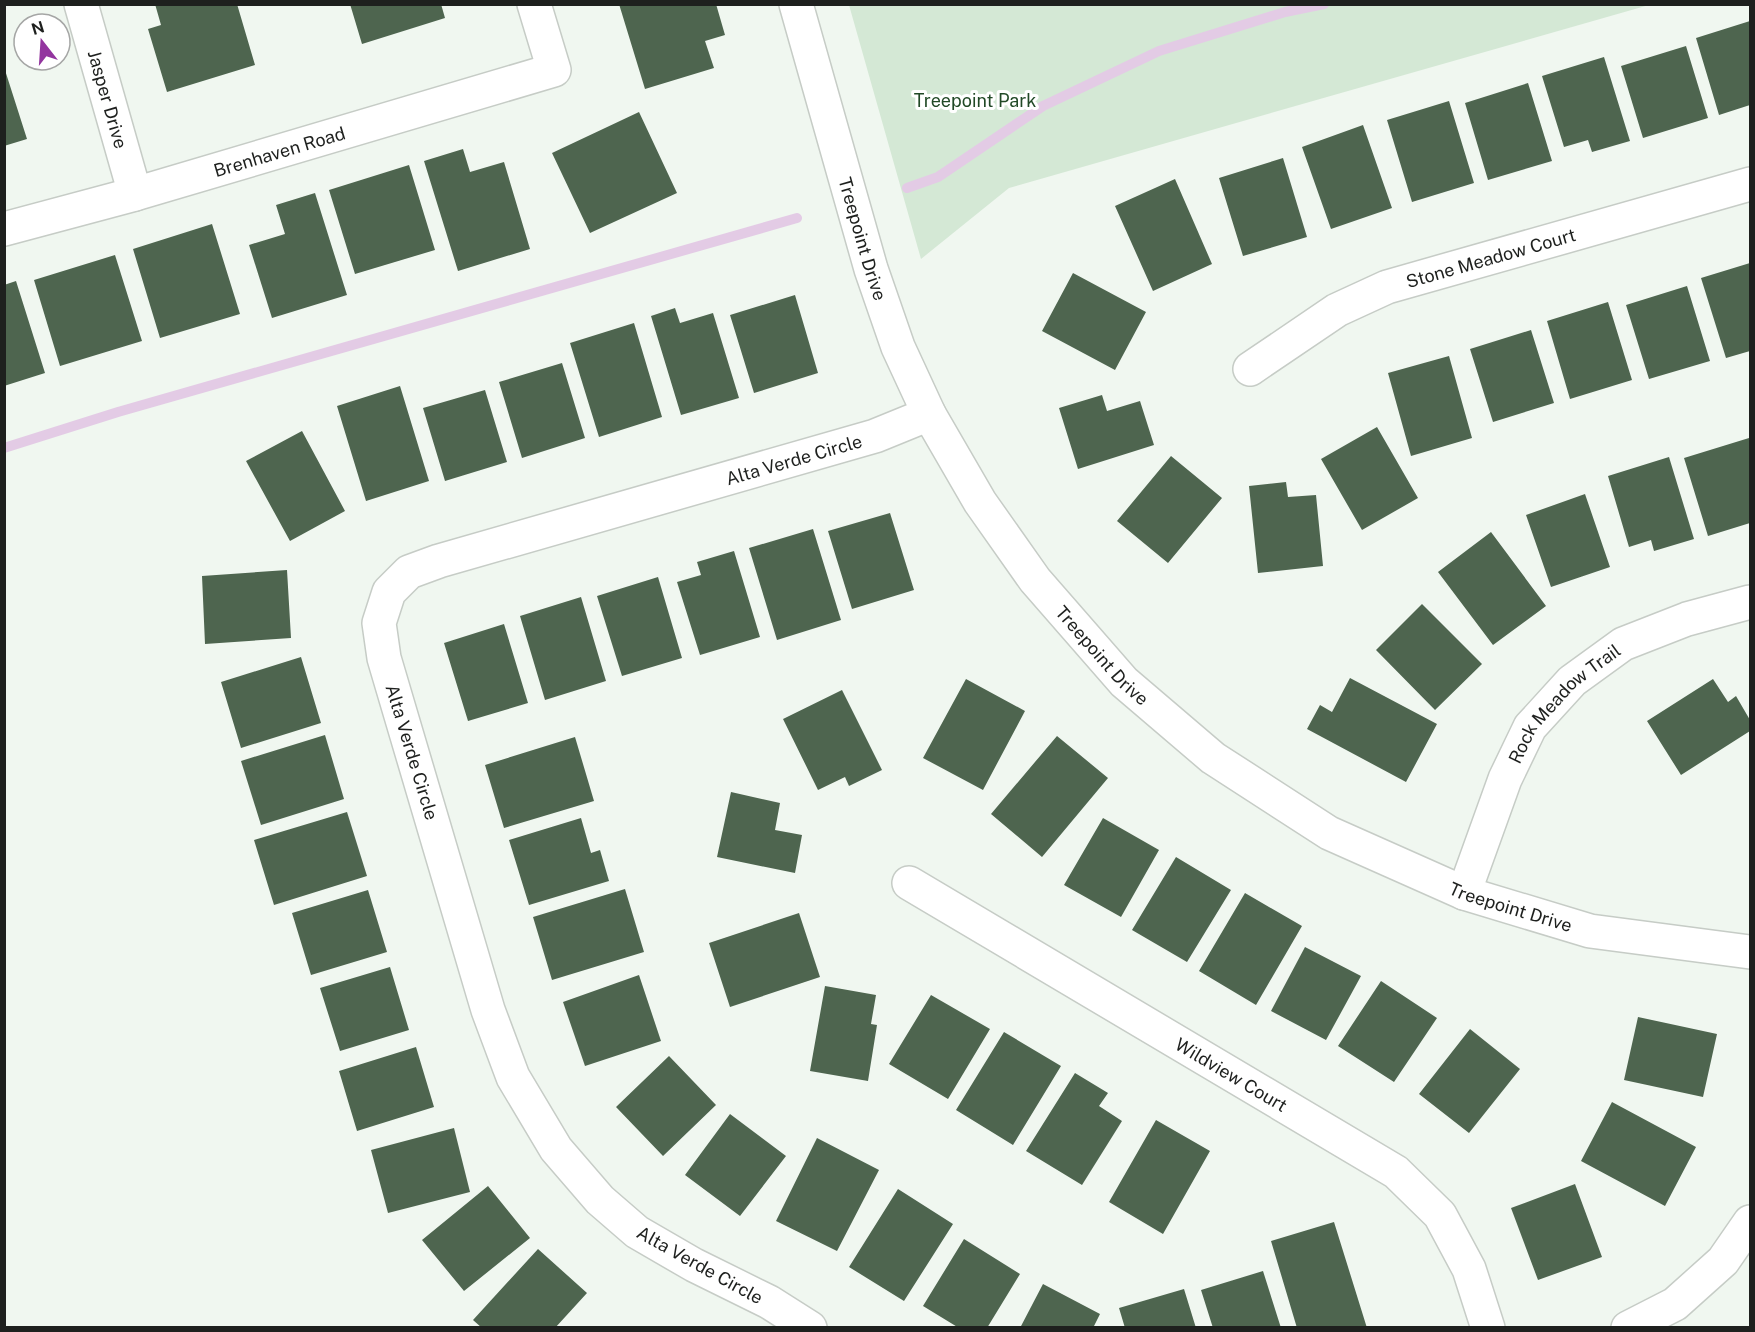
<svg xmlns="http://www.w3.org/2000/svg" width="1755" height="1332" viewBox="0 0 1755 1332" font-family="'Public Sans',sans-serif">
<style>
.green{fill:#d4e8d5}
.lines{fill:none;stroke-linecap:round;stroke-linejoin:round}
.stream{stroke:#e3cbe5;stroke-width:10}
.building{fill:#4e654f}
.street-casing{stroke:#c6ccc6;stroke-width:36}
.secondary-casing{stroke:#c6ccc6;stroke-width:36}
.street{stroke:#fff;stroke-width:33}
.secondary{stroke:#fff;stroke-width:33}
.labels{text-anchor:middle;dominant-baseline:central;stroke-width:6;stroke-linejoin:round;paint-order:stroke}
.street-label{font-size:18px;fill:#1e201e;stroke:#fff}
.park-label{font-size:18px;fill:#214926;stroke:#fff}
</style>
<rect width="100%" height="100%" fill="#f0f7f0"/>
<path class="green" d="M849 5V4L1649 5 1009 188 921 259Z"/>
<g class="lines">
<path class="stream" d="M907 188 938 177 1043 106 1159 51 1285 12 1324 4
M4 448 118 412 797 218"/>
</g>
<path class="building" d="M155 4H237L255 65 167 92 148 29 161 25Z
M350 4H441L445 18 362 44Z
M619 4H716L725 35 705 41 714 68 645 89Z
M1750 21V105L1719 115 1696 38Z
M1686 46 1708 118 1643 138 1621 66Z
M1604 57 1630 141 1592 152 1588 140 1564 147 1542 76Z
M4 67 27 139 4 146Z
M1528 83 1552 161 1488 180 1465 103Z
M1449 101 1474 183 1412 202 1387 120Z
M639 112 677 193 590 233 552 153Z
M1363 125 1392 208 1331 229 1302 147Z
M463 149 470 172 504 162 530 249 458 271 424 161Z
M1283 158 1307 237 1243 256 1219 178Z
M409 165 435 250 355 274 329 190Z
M1175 179 1212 264 1153 291 1115 206Z
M315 193 347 295 272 318 249 245 285 234 276 205Z
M212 224 240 314 160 338 133 249Z
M115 255 142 341 60 366 34 280Z
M1750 263V351L1726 358 1701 278Z
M1073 273 1146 312 1115 370 1042 331Z
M16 281 45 373 4 386V285Z
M1687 286 1710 361 1649 379 1626 305Z
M795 295 818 373 754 393 730 315Z
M1608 302 1632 380 1570 399 1547 321Z
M675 308 680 323 713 313 739 398 681 415 651 316Z
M634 323 662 417 599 437 570 343Z
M1531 330 1554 403 1493 422 1470 349Z
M1449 356 1472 438 1411 456 1388 373Z
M562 363 585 438 522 458 499 382Z
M400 386 429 481 366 501 337 406Z
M485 390 507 462 445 481 423 408Z
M1102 395 1107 411 1140 401 1154 445 1078 469 1059 408Z
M1377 427 1418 498 1362 530 1321 459Z
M302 431 345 511 290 541 246 461Z
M1749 438 1750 444V523L1708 536 1684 458Z
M1171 456 1222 498 1168 563 1117 521Z
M1669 457 1694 539 1654 551 1651 540 1629 547 1608 476Z
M1286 482 1288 497 1316 495 1323 566 1258 573 1249 486Z
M1585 494 1610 567 1551 587 1526 515Z
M890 513 914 590 852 609 828 531Z
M813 529 841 620 777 640 749 548Z
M1491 532 1546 606 1493 645 1438 572Z
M734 551 760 637 700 655 677 582 701 575 697 562Z
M287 570 291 638 205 644 202 576Z
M658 577 682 658 622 676 597 596Z
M581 597 606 681 545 700 520 616Z
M1422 604 1482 664 1435 710 1376 650Z
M504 624 528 703 468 721 444 643Z
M301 657 321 723 241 748 221 682Z
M1350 678 1437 724 1406 782 1307 729 1320 705 1332 712Z
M966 679 1025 711 983 790 923 758Z
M1713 679 1728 702 1736 696 1750 720V731L1681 775 1647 721Z
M842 690 882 770 849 786 845 777 818 790 783 719Z
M325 735 344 799 261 825 241 761Z
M1057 736 1108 778 1042 857 991 814Z
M575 737 594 801 504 828 485 765Z
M731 792 780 803 775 830 802 835 795 873 717 857Z
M347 812 367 876 274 905 254 840Z
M581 818 591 853 600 850 609 881 529 905 509 840Z
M1103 818 1159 850 1121 917 1064 885Z
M1176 857 1231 890 1187 962 1132 930Z
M625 889 644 952 552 980 533 917Z
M368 890 387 952 311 975 292 913Z
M1245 893 1302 926 1256 1005 1199 971Z
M799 913 820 977 730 1007 709 943Z
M1305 947 1361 976 1326 1040 1271 1011Z
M390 967 409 1030 340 1051 320 988Z
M639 975 661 1041 585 1066 563 1002Z
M1381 981 1437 1018 1394 1082 1338 1046Z
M825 986 876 995 871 1024 877 1025 868 1081 810 1071Z
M931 995 990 1029 948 1099 889 1064Z
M1638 1017 1717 1034 1703 1097 1624 1080Z
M1470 1029 1520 1069 1469 1133 1419 1094Z
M1004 1032 1061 1066 1013 1145 956 1110Z
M416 1047 434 1107 357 1131 339 1071Z
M669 1056 716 1105 663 1156 616 1107Z
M1075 1073 1108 1093 1099 1106 1122 1121 1082 1185 1026 1151Z
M1612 1102 1696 1147 1665 1206 1581 1161Z
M730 1114 786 1156 740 1216 685 1175Z
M1156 1120 1210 1151 1163 1234 1109 1202Z
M454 1128 470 1192 388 1213 371 1150Z
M817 1138 879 1170 837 1251 776 1221Z
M1575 1184 1602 1257 1538 1280 1511 1208Z
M488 1186 530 1238 464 1291 422 1240Z
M898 1189 953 1224 904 1301 849 1267Z
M1334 1222 1367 1328H1297L1271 1241Z
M964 1239 1020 1274 987 1328H959L923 1306Z
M538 1249 587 1293 555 1328H482L473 1320Z
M1263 1271 1281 1328H1213L1201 1290Z
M1043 1284 1100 1314 1093 1328H1020Z
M1184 1289 1196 1328H1125L1119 1308Z"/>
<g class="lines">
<defs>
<g id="street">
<path id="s1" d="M81 4 135 194"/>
<path id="s2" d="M4 229 135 194 554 70 534 4"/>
<path id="s3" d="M1250 369 1337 310 1387 287 1750 184"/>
<path id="s4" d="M909 883 1396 1172 1440 1215 1469 1269 1488 1328"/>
<path id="s5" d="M1464 893 1505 779 1530 727 1572 681 1623 644 1687 619 1750 602"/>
<path id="s6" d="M810 1328 769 1302 694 1265 637 1232 600 1200 556 1149 513 1077 488 1010 384 658 379 623 389 592 409 572 439 561 875 436 929 414"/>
<path d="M1628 1328 1675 1304 1723 1261 1750 1222"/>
</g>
<g id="secondary">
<path id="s7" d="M796 4 871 269 898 347 929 414 980 502 1035 580 1124 682 1213 758 1329 833 1464 893 1590 931 1750 952"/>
</g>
</defs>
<use href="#street" class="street-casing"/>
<use href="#secondary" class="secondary-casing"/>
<use href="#street" class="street"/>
<use href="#secondary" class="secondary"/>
</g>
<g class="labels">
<g class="street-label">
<text stroke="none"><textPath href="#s1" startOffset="99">Jasper Drive</textPath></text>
<text stroke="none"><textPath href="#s2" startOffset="286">Brenhaven Road</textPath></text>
<text stroke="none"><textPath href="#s7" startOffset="244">Treepoint Drive</textPath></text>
<text stroke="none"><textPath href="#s3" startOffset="268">Stone Meadow Court</textPath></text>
<text stroke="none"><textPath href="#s6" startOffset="1334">Alta Verde Circle</textPath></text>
<text stroke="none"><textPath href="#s7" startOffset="730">Treepoint Drive</textPath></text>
<text stroke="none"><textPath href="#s5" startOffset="219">Rock Meadow Trail</textPath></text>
<text transform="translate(412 752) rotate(73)">Alta Verde Circle</text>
<text stroke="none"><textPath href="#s7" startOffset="1216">Treepoint Drive</textPath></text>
<text stroke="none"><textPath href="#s4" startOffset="375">Wildview Court</textPath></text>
<text transform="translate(700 1265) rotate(29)">Alta Verde Circle</text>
</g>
<g class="park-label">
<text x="975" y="100">Treepoint Park</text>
</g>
</g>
<rect width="1755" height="1332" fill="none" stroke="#1e201e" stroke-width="12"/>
<g transform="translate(42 42) rotate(343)"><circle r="28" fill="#ffffff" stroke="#a5a6a5" stroke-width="1.5"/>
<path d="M0-4.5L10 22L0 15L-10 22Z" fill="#93359f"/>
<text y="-9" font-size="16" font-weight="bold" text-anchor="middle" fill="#1e201e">N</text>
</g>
</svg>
